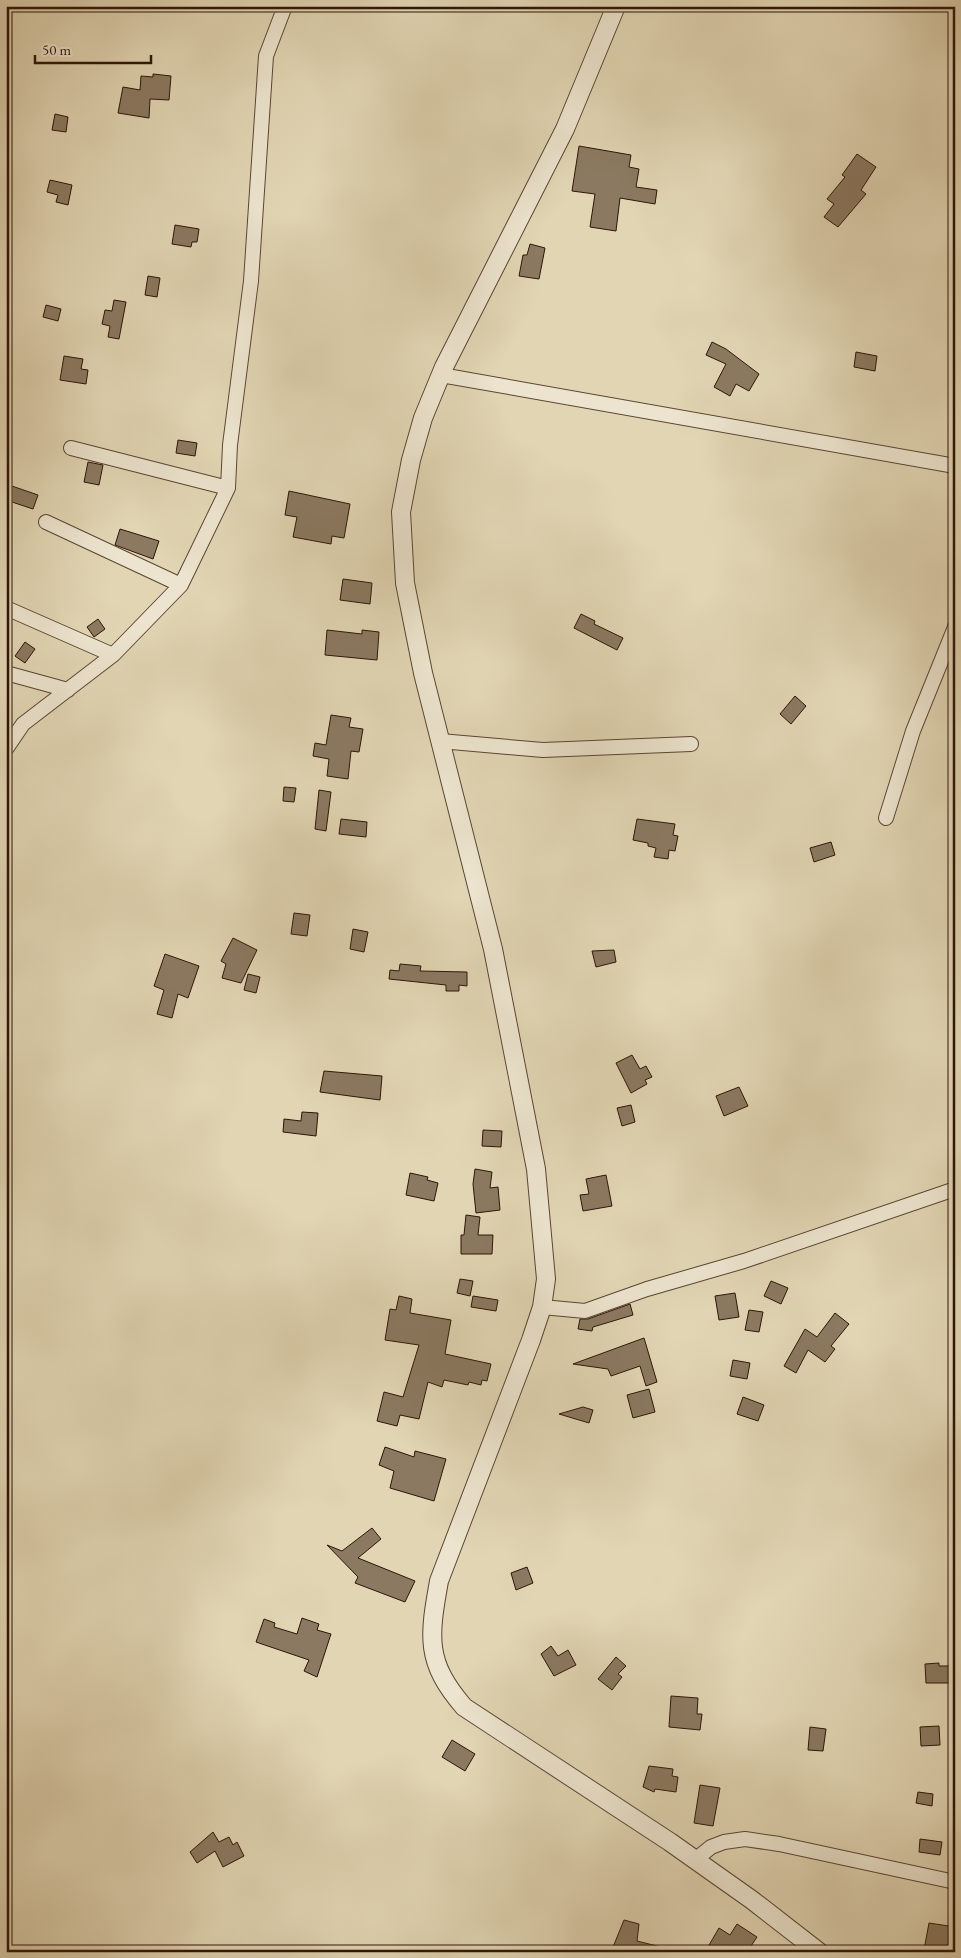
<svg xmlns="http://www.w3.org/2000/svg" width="961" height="1958" viewBox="0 0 961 1958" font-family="'EB Garamond',serif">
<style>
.building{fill:#8b7961;stroke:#2e1508}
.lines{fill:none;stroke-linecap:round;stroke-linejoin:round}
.minor-casing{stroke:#5b4533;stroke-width:16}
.tertiary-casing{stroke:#5b4533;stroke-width:20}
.minor{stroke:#ece4ce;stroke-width:14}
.tertiary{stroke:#ece4ce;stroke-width:18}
</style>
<rect width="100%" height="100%" fill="#e1d5b3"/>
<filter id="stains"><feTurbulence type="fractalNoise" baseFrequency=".004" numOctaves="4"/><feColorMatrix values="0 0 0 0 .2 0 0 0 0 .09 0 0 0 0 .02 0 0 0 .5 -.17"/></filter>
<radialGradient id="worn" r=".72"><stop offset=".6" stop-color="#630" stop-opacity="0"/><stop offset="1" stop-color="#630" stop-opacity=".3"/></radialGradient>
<path class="building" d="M153 74 171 76 169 100 150 99 149 118 118 113 123 87 140 90 141 76 153 77Z
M55 114 68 117 66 132 52 130Z
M579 146 631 155 629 167 639 169 636 187 657 190 655 204 620 198 616 231 590 227 595 194 572 191Z
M857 154 876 167 861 190 866 194 838 227 824 217 834 204 827 199 845 177 842 175Z
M50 180 72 185 68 205 56 202 58 195 47 192Z
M175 225 199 229 197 242H192L191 247 172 244Z
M530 244 545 248 539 279 519 276 523 255H527Z
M148 276 160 278 157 297 145 295Z
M114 300 126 302 119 339 108 337 110 326 102 324 105 310 112 311Z
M46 305 61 309 58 321 43 317Z
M712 342 726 349 759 374 749 391 736 384 730 396 714 387 726 364 706 355Z
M856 352 877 356 875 371 854 367Z
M64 356 83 359 81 369 88 370 86 384 60 380Z
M178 440 197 443 195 456 176 453Z
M88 462 103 465 99 485 84 482Z
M6 484 38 495 33 509 6 500Z
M289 491 350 504 344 538 332 536 331 544 293 537 297 517 285 515Z
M120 529 159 541 153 559 115 545Z
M343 579 372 583 370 604 340 600Z
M581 614 595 621 594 624 623 638 617 650 574 628Z
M98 619 105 629 94 637 87 627Z
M327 630 362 634V630L379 632 377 660 325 655Z
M25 642 35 649 25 663 15 656Z
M795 696 806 706 791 724 780 714Z
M331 715 351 718 349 727 363 729 359 752 351 751 348 779 327 776 329 759 313 756 315 743 326 745Z
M284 787 296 788 294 802 283 801Z
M319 790 331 792 326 831 315 829Z
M341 819 367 822 366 837 339 834Z
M637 819 675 824 673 835 678 836 675 851 669 850 668 859 654 857 656 848 648 846V843L633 840Z
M831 842 835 855 814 862 810 848Z
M294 913 310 915 307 936 291 934Z
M353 929 368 932 364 952 350 949Z
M233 938 257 950 241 983 222 978 226 964 221 961Z
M614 950 616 962 596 967 592 951Z
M165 954 199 966 188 998 178 994 172 1018 157 1014 164 990 154 986Z
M400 964 421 966 420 971 467 972V986L459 985V991H446V985L389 979 390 970 399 971Z
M248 974 260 977 256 993 244 990Z
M632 1055 640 1069 646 1066 652 1077 645 1080 647 1084 631 1093 616 1063Z
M324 1071 382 1076 380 1100 320 1092Z
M739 1087 748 1106 724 1116 716 1096Z
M631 1105 635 1122 622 1126 617 1108Z
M302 1112 318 1113 316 1136 283 1132 284 1119 301 1121Z
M483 1130 502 1131 501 1147 482 1146Z
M475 1169 492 1172 490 1188 498 1187 500 1210 476 1213 473 1184Z
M410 1173 428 1177 427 1180 438 1183 434 1201 406 1195Z
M606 1175 612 1206 583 1211 580 1195 589 1194 586 1179Z
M466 1215 480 1217 478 1235H493L492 1254H461V1235H464Z
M460 1279 473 1281 470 1296 457 1293Z
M771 1281 788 1288 781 1304 764 1296Z
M735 1293 739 1317 719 1320 715 1296Z
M399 1296 412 1299 410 1313 451 1320 445 1354 491 1364 487 1381 482 1380 481 1385 469 1382 468 1385 444 1380 442 1387 428 1382 419 1419 400 1415 397 1426 377 1421 384 1392 403 1397 419 1345 385 1340 390 1309 396 1310Z
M473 1296 498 1300 496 1311 471 1307Z
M630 1304 633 1315 593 1327 592 1331 578 1329 580 1319H588Z
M749 1310 763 1312 759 1332 745 1330Z
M835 1313 849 1324 831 1346 835 1349 825 1362 808 1350 796 1373 784 1366 805 1329 817 1337Z
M644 1338 657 1382 646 1386 640 1366 611 1376 608 1369 573 1364Z
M733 1360 750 1363 747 1379 730 1376Z
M649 1389 655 1412 633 1418 627 1395Z
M743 1397 764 1405 758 1421 737 1414Z
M583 1407 593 1410 589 1423 559 1414Z
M385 1447 414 1457 415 1451 446 1459 434 1501 390 1488 394 1471 379 1465Z
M372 1528 381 1539 358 1558 415 1581 405 1602 355 1583 358 1577 327 1545 342 1551Z
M527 1567 533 1583 516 1590 511 1573Z
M302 1618 319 1624 317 1630 331 1634 317 1677 304 1671 309 1660 256 1642 264 1619 275 1623 274 1627 297 1634Z
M551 1646 558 1656 568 1650 576 1665 554 1676 541 1654Z
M616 1657 626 1666 618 1674 622 1677 612 1690 598 1679Z
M939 1663V1666H955V1683H926L925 1664Z
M671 1696 698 1698 697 1714H702L700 1730 669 1727Z
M939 1726 940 1745 921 1746 920 1727Z
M810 1727 826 1729 823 1751 808 1750Z
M452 1740 475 1754 465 1771 442 1757Z
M649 1766 673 1769 672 1776 678 1777 676 1792 655 1789 654 1792 643 1787Z
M700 1785 720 1788 713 1826 694 1823Z
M918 1792 933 1794 932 1806 916 1803Z
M213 1832 219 1842 229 1837 233 1845 237 1842 244 1856 223 1867 215 1851 197 1863 190 1852Z
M920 1839 942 1842 940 1855 919 1852Z
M624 1920 639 1924 637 1941 661 1947V1952H611Z
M929 1923 955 1927V1952L924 1950Z
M737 1924 757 1937 747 1952H705L719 1928 730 1935Z"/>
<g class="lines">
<defs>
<path id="minor" d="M441 375 955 466
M71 448 228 488
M46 522 181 585
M6 608 113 655
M6 673 68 690
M440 741 543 750 691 744
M6 749 23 724 113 655 181 585 228 488 230 445 251 281 266 56 285 6
M886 818 913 731 955 627
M542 1307 585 1311 647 1289 744 1261 955 1189
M695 1860 711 1847 724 1842 745 1839 779 1844 955 1882"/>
<path id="tertiary" d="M616 6 565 129 444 367 423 418 411 460 401 512 405 583 423 673 493 949 536 1169 546 1279 542 1307 531 1340 439 1581C429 1637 425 1662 464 1707L670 1842 752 1900 819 1952"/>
</defs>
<use href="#minor" class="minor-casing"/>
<use href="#tertiary" class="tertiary-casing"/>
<use href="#minor" class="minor"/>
<use href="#tertiary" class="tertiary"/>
</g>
<rect width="961" height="1958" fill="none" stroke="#e1d5b3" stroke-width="25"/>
<rect x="8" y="8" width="946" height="1943" fill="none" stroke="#2e1508" stroke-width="2.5"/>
<rect x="12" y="12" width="936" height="1933" fill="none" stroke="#2e1508"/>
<path d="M35 55v8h116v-8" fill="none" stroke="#2e1508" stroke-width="2.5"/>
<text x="42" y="55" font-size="15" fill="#2e1508" stroke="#ece4ce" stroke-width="4" paint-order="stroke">50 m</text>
<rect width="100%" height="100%" filter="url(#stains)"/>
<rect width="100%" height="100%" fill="url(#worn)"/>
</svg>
